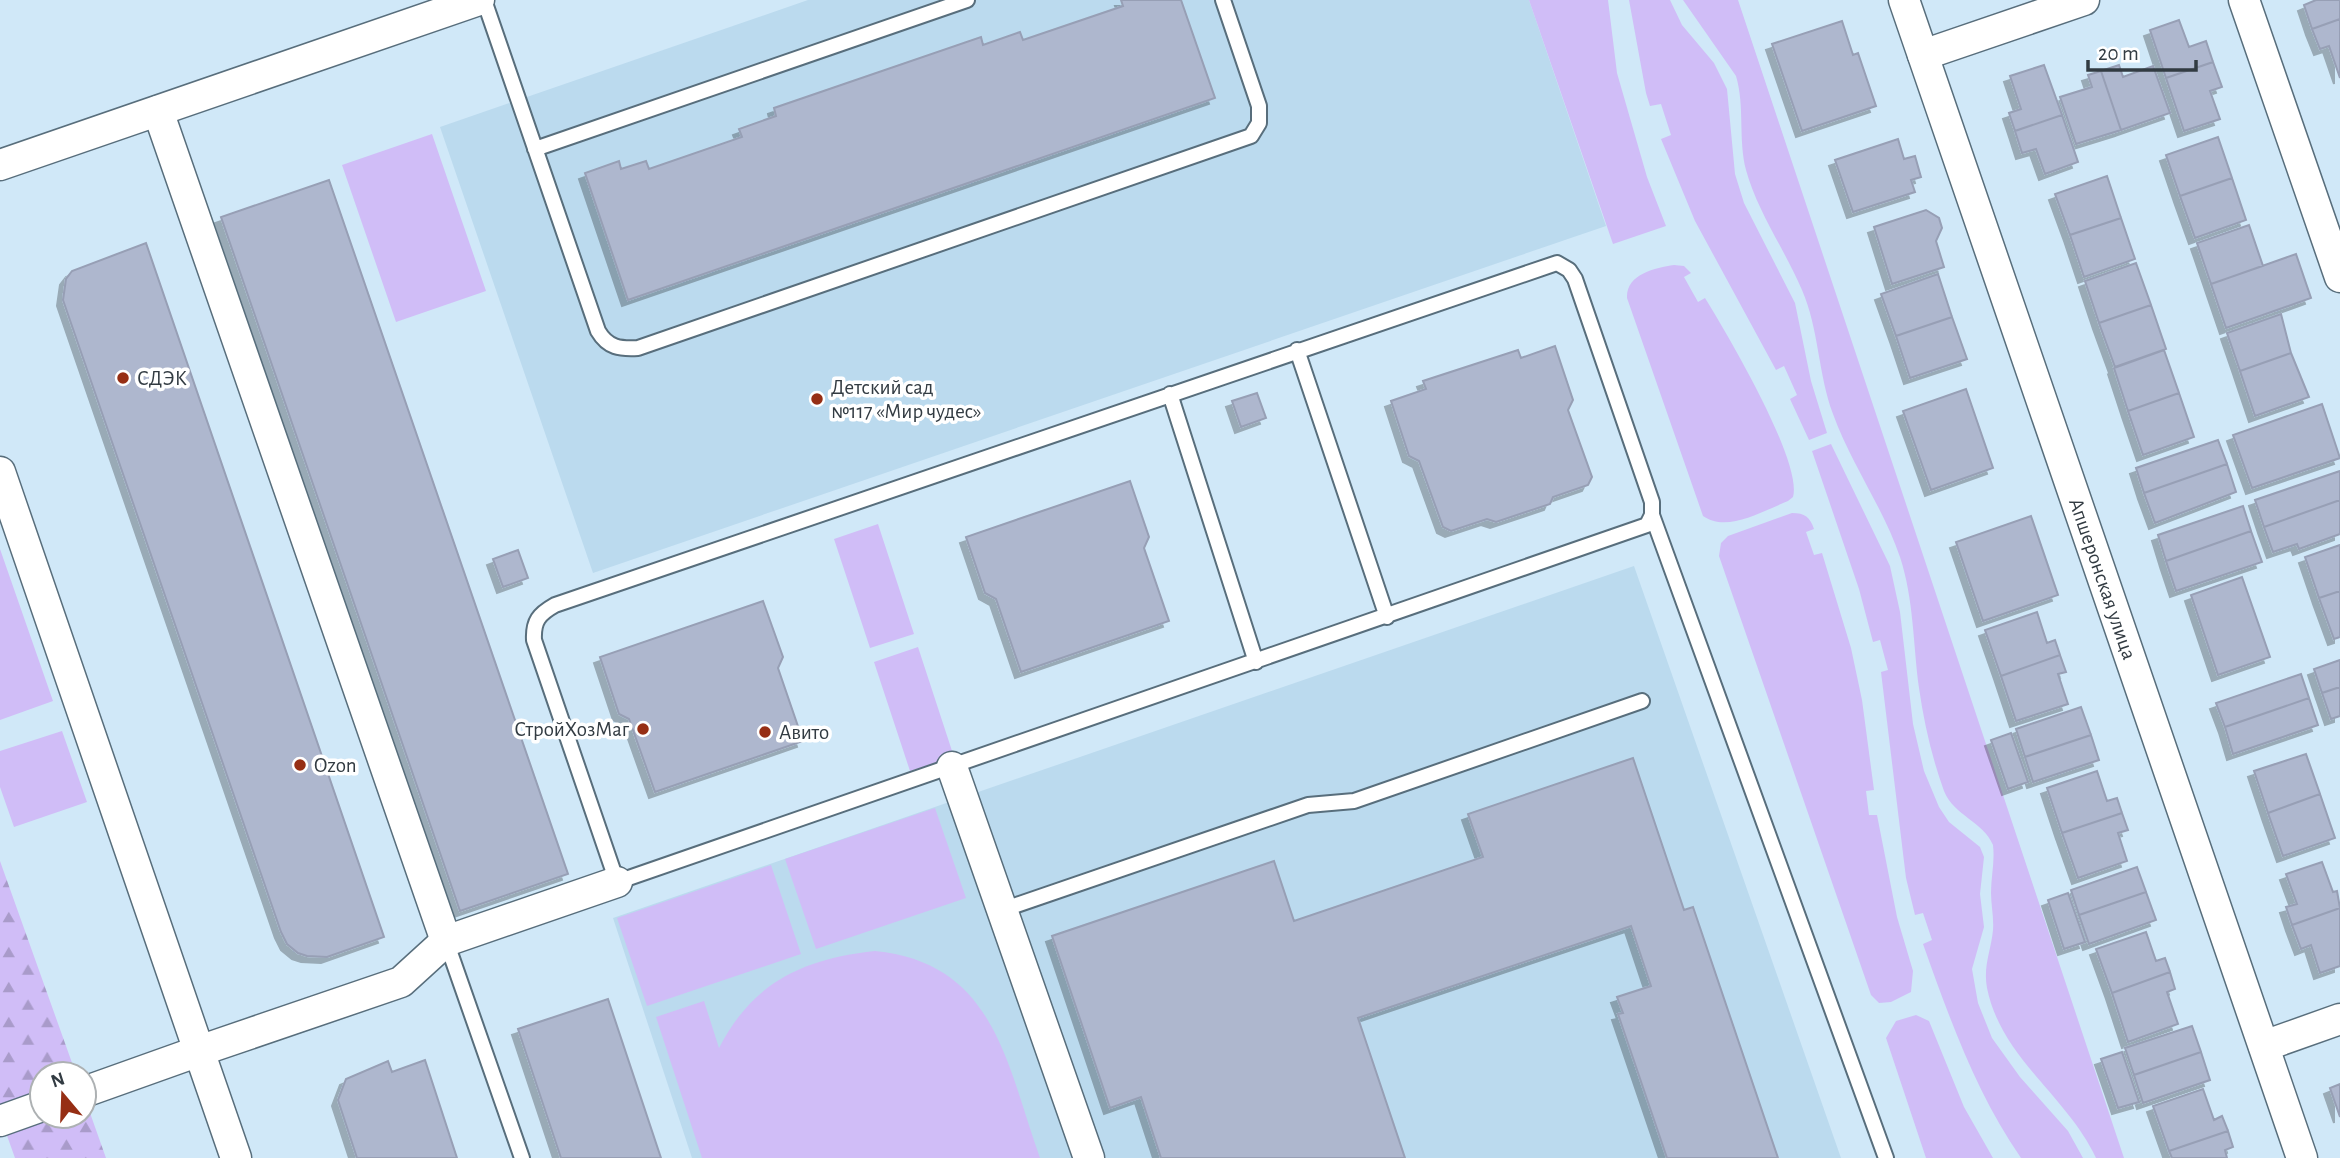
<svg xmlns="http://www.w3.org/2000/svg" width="2340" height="1158" viewBox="0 0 2340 1158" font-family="'Alegreya Sans',sans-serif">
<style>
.built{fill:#bbdaee}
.green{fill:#d0bdf7}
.forest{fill:url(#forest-firs)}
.building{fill:#aeb7ce;stroke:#979fb5;stroke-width:2;filter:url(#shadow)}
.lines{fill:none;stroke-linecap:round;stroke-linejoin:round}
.service-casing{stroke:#586e7c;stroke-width:18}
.minor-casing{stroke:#586e7c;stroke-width:33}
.service{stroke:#fff;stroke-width:14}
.minor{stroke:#fff;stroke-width:30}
.poi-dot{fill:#962e14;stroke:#fff;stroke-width:2.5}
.labels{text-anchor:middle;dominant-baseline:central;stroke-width:7;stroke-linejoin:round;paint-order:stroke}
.poi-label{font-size:21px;fill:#323b42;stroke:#fff;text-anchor:start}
.street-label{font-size:21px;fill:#323b42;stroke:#fff}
</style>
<defs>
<pattern id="forest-firs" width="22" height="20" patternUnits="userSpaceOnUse" patternTransform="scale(1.75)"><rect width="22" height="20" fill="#d0bdf7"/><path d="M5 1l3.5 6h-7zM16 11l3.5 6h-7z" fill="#a99bca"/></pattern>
<filter id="shadow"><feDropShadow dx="-6" dy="6" stdDeviation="0" flood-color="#0004"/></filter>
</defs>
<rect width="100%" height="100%" fill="#d0e8f8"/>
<path class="built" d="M808 0H1529L1606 226 593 573 440 127Z
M1634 566 1841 1158H692L613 918Z"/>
<path class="green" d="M1529 0H1608L1617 73 1647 177 1666 226 1613 244Z
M1629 0H1670L1682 25 1714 63 1727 89 1735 174 1744 203 1795 303 1811 381 1827 433 1809 440 1790 399 1797 395 1784 366 1776 370 1695 221 1661 139 1671 135 1661 104 1650 106 1646 93Z
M1683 0H1738L2124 1158H2096C2067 1096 2001 1058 1987 988 1983 966 1991 951 1993 930 1994 918 1991 905 1991 893 1991 876 1995 862 1993 845 1983 821 1954 816 1944 791 1932 758 1924 723 1919 688 1913 644 1914 600 1900 557 1883 507 1851 464 1833 414 1818 374 1819 329 1802 290 1785 250 1758 213 1746 170 1738 139 1745 106 1736 76Z
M432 134 486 291 396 322 342 165Z
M1674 265 1684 266 1691 273 1684 277 1698 302 1705 298C1726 332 1803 462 1793 497L1788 501C1763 511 1727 533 1703 516L1627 298C1626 274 1655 268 1674 265Z
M1831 444 1890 566 1900 612 1913 724 1924 771 1939 807 1949 822 1980 847 1984 857 1980 894 1984 927 1972 969 1978 1003 1992 1038 2020 1077 2068 1131 2083 1158H2021C1976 1093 1949 1017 1923 944L1932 940 1923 913 1915 915 1906 878 1881 672 1888 670 1880 640 1873 642 1859 589 1812 451Z
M1792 513C1805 513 1810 517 1814 529L1806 532 1814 555 1822 553 1851 648 1862 700 1874 790 1866 791 1869 815H1877L1897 917 1913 971 1911 992 1891 1002 1879 1003 1871 995 1719 556 1721 543 1728 536Z
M878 524 914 634 870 648 834 539Z
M0 549 53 701 0 720Z
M918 647 954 757 910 771 874 662Z
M62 731 87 802 14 827 0 787V751Z
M935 808 966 898 816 949 785 859Z
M771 865 801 954 647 1006 617 918Z
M875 951C995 963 1006 1063 1040 1158H702L656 1017 704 1001 719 1048C753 982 803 959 875 951Z
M1916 1015 1929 1021 1964 1107 1993 1158H1926L1886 1038 1896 1021Z"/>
<path class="forest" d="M0 861 76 1074H42V1116H84V1096L106 1158H15L0 1116Z"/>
<path class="building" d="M1121 0H1181L1215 98 628 300 585 173 619 161 621 169 646 161 649 169 742 137 739 129 776 116 774 108 981 37 983 45 1020 32 1023 40 1123 6Z
M2340 0V19L2312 29 2304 5 2316 0Z
M2340 19V78L2329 46 2320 49 2312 29Z
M2179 20 2189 47 2206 41 2213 62 2166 78 2150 30Z
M1842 21 1853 55 1858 53 1876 106 1802 131 1772 44Z
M2213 62 2222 87 2210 91 2220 119 2184 131 2166 78Z
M2044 65 2062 115 2015 131 2009 113 2021 109 2010 76Z
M2119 65 2123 77 2153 66 2170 113 2121 130 2101 71Z
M2101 71 2121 130 2076 144 2060 97 2092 87 2088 75Z
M2062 115 2078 162 2045 174 2036 149 2022 153 2015 131Z
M2218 137 2232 178 2180 196 2166 155Z
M1898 139 1904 159 1915 156 1921 177 1911 180 1915 192 1853 212 1835 160Z
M2107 176 2121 218 2070 235 2055 194Z
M2232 178 2246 220 2195 238 2180 196Z
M329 180 568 874 460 911 221 217Z
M1926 210 1939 218 1942 228 1936 241 1944 267 1892 284 1874 227Z
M2121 218 2135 259 2084 277 2070 235Z
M2249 225 2263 266 2211 284 2197 243Z
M146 243 384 937 327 957 307 956 298 953 287 944 281 932 63 300 66 279 72 271Z
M2296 254 2311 298 2226 328 2211 284Z
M2136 263 2151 305 2099 323 2085 281Z
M1938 274 1952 317 1896 336 1881 294Z
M2151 305 2166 349 2115 367 2099 323Z
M2281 314 2291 353 2240 371 2227 333Z
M1952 317 1967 359 1910 378 1896 336Z
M1555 346 1573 400 1568 410 1592 477 1588 485 1553 497 1550 504 1496 522 1487 519 1451 531 1443 527 1419 461 1409 456 1391 401 1426 389 1423 381 1518 350 1521 358Z
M2164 350 2179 393 2128 411 2114 368Z
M2291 353 2309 397 2255 416 2240 371Z
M1966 389 1993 468 1931 490 1903 411Z
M1257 393 1266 418 1241 427 1232 401Z
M2179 393 2194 437 2143 455 2128 411Z
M2322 404 2340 458 2252 488 2233 435Z
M2218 440 2227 464 2144 493 2136 468Z
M2227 464 2236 492 2155 523 2144 493Z
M2340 471V500L2264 527 2255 500Z
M1130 481 1149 537 1144 548 1169 621 1021 672 996 599 985 593 966 537Z
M2340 500V534L2299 549 2297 544 2273 552 2264 527Z
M2243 506 2251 531 2166 561 2158 535Z
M2031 516 2058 595 1983 621 1956 542Z
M2251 531 2262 562 2176 591 2166 561Z
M2340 545V591L2319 598 2305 557Z
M518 550 528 578 503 587 493 559Z
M2242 577 2270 657 2218 675 2191 595Z
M2340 591V637L2334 639 2319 598Z
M763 601 783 657 778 668 803 741 655 792 629 719 619 714 600 657Z
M2037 612 2047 643 2055 640 2060 655 2001 676 1985 630Z
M2060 655 2066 672 2058 674 2068 704 2016 721 2001 676Z
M2340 660V687L2322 693 2314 669Z
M2301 674 2309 698 2225 727 2216 703Z
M2340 687V716L2331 719 2322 693Z
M2309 698 2318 725 2233 754 2225 727Z
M2081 707 2091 735 2025 757 2016 729Z
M2011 733 2028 782 2008 789 1991 740Z
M2091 735 2099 760 2033 782 2025 757Z
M2306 754 2320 794 2268 813 2254 771Z
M1633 758 1684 910 1693 907 1778 1158H1667L1618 1014 1623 1013 1617 997 1651 986 1631 926 1358 1018 1405 1158H1161L1141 1097 1110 1108 1052 936 1274 861 1294 921 1483 857 1468 814Z
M2097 771 2107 801 2117 798 2122 813 2062 833 2047 788Z
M2320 794 2335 838 2283 856 2268 813Z
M2122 813 2128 830 2118 833 2127 861 2078 878 2062 833Z
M2322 862 2333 892 2337 891 2340 908 2292 925 2286 907 2297 904 2286 874Z
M2137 867 2146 892 2079 915 2071 890Z
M2146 892 2156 920 2089 944 2079 915Z
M2068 893 2085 942 2064 949 2048 900Z
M2340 908V966L2320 973 2311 945 2301 949 2292 925Z
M2146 932 2156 961 2165 958 2170 972 2112 993 2096 949Z
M2170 972 2175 989 2167 992 2178 1024 2128 1042 2112 993Z
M608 999 661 1158H561L518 1029Z
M2192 1026 2201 1052 2134 1075 2125 1048Z
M2122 1052 2139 1102 2118 1108 2101 1059Z
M2201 1052 2210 1080 2143 1103 2134 1075Z
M425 1060 457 1158H357L338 1100 346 1079 388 1061 392 1072Z
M2340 1084V1117L2330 1088Z
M2203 1089 2214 1120 2222 1116 2228 1131 2169 1151 2153 1106Z
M2228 1131 2233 1147 2225 1150 2227 1158H2172L2169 1151Z"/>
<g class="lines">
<defs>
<path id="service" d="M484 0 598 331C608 348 620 349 638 348L1251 136 1259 123V106L1223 0
M535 149 967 0
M1557 263 1569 270 1575 279 1652 502V515L1647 525 617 882 534 640C533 621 539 614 555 605Z
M1297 350 1387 617
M1170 394 1256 662
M1652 515 1886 1158
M1002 910 1308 805 1354 801 1642 701
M446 941 522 1158"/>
<g id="minor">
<path id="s1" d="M1904 0 2302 1158"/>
<path d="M2244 0 2340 277"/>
<path d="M1923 55 2084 0"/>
<path d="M158 111 446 941"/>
<path d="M0 165 479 0"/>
<path d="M0 472 199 1051 401 982 446 941 617 882"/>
<path d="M952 767 1089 1158"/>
<path d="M2264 1046 2340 1019"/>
<path d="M84 1092 199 1051 236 1158"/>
<path d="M0 1121 42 1106"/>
</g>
</defs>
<use href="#service" class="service-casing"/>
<use href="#minor" class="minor-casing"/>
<use href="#service" class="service"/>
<use href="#minor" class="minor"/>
</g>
<g class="poi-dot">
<circle cx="123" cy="378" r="7"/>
<circle cx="817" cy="399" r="7"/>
<circle cx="643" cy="729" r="7"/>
<circle cx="765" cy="732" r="7"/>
<circle cx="300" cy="765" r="7"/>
</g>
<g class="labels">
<g class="poi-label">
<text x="137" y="378">СДЭК</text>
<text x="831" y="387">Детский сад<tspan x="831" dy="24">№117 «Мир чудес»</tspan></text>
<text x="629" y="729" text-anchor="end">СтройХозМаг</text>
<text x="779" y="732">Авито</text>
<text x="314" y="765">Ozon</text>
</g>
<g class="street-label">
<text stroke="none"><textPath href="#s1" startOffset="612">Апшеронская улица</textPath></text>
</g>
</g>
<g transform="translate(63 1095) rotate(341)"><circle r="33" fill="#ffffff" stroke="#adb1b3" stroke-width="2"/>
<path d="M0-5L12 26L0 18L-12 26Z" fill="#962e14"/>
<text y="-10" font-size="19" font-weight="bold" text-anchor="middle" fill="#323b42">N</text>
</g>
<path d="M2088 60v10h108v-10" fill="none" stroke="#323b42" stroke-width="3.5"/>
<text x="2098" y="60" font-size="21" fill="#323b42" stroke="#ffffff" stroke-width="5" paint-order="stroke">20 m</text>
</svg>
